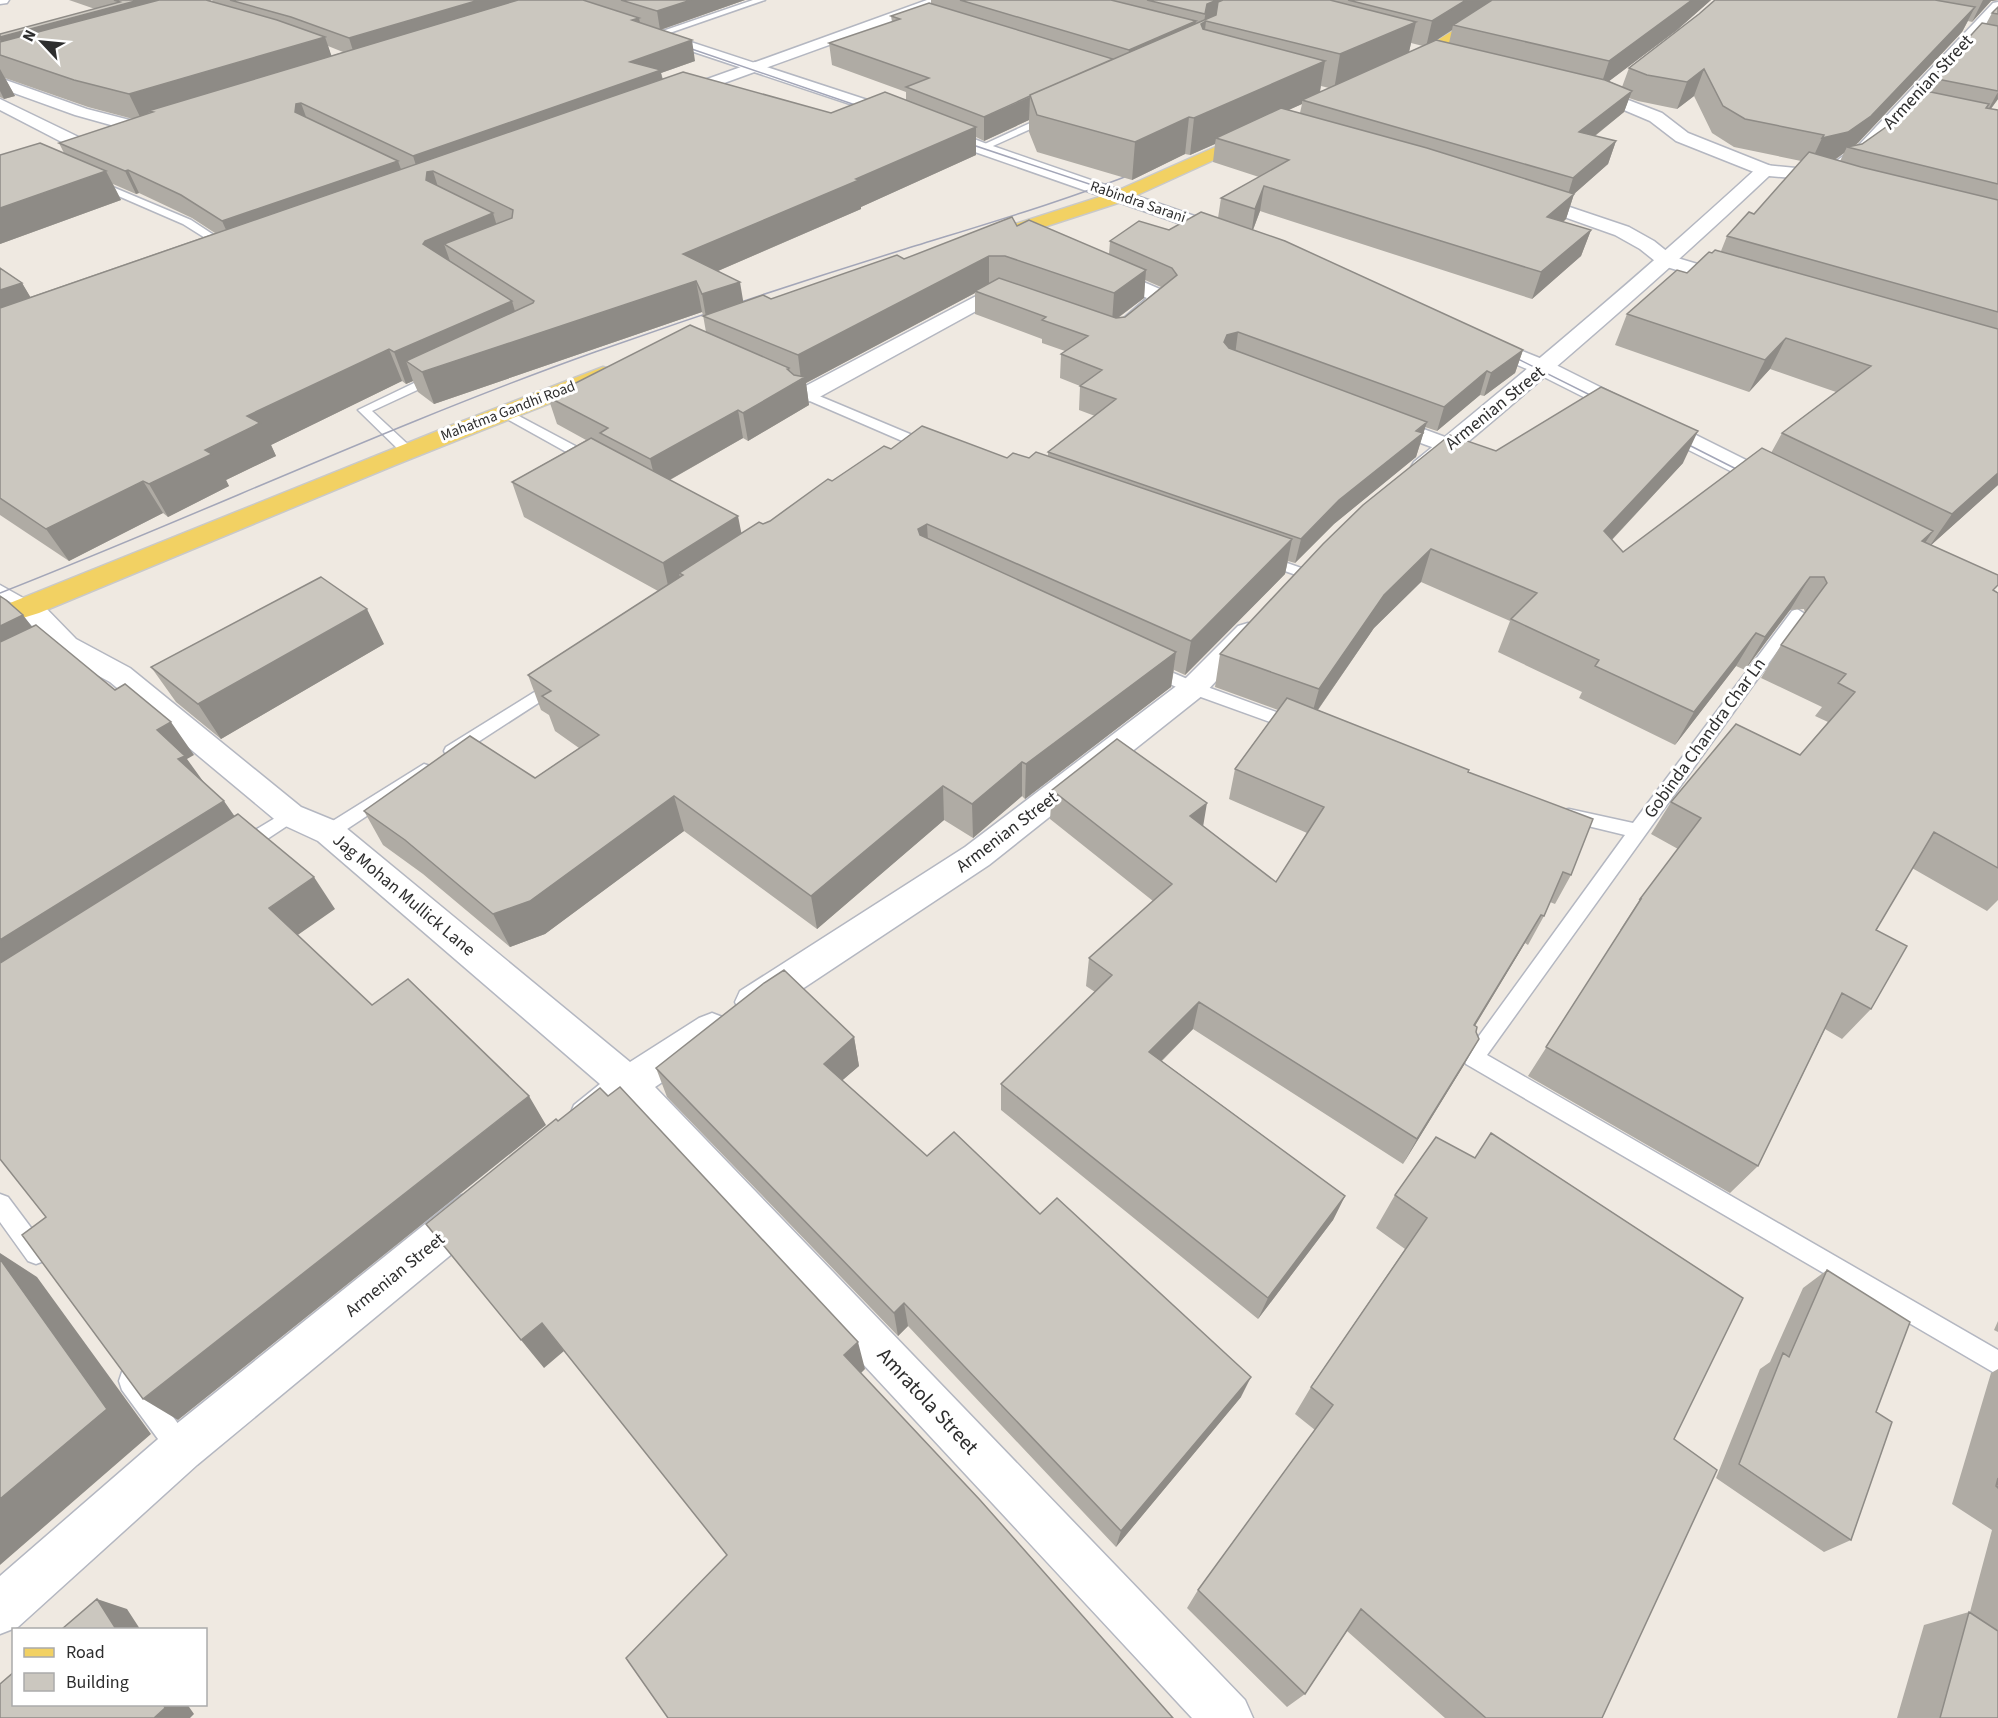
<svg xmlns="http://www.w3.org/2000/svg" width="1998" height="1718" viewBox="0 0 1998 1718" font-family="'Source Sans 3',sans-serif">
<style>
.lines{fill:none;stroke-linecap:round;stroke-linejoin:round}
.service-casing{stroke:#b4b7c1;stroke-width:3}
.minor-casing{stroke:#b4b7c1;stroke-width:3}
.tertiary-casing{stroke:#b4b7c1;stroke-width:3}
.secondary-casing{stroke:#b4b7c1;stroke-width:3}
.primary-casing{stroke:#c9c9c9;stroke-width:3}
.service{fill:#fff;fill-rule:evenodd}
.minor{fill:#fff;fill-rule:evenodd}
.tertiary{fill:#fff;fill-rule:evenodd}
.secondary{fill:#fff;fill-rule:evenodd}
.primary{fill:#f2d163;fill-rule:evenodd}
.tram{stroke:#a3a6b8;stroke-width:1.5}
.wall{fill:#afaba4;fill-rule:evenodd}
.shaded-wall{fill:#8e8b86}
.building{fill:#cbc7bf;stroke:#8e8b86;stroke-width:1.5}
.labels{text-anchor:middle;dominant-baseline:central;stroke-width:6;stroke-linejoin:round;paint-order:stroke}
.far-street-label{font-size:15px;fill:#2e2e2e;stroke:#fff}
.street-label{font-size:18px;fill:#2e2e2e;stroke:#fff}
.near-street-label{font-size:21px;fill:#2e2e2e;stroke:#fff}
</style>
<rect width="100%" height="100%" fill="#efe9e1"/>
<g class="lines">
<defs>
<path id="service" d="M753 0H765L658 37 651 35Z
M1052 113 1055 114V118L984 150 976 148Z
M96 180 191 220 235 249 234 251H226L183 224 93 185 91 183Z
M437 372 443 376 441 379 372 411 415 451 408 455 403 454 358 410Z
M793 385 917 437 918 440 917 443H907L789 392 787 389Z
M504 408 596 457 598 460 596 463H586L500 415 498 412Z
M1264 555 1307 570 1309 573 1302 577 1259 562 1257 559Z
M0 585 34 604 36 607 34 610H24L0 596Z
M1797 609 1805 614 1802 617 1487 1055 1998 1350V1375L1466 1064 1463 1058 1625 835 1563 820 1560 815 1563 810 1569 809 1633 823 1792 611Z
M1150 663 1199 684 1301 721 1303 725 1301 729 1295 731 1187 692 1144 672 1142 668 1144 664Z
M557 678 563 679 565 683 563 687 458 755H446L444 751 446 747Z
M424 764 430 766 432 770 430 774 335 837 329 839 323 837 320 832 323 827Z
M290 809 296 810 299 815 296 820 249 851 243 853 237 851 234 846 237 841Z
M0 1194 8 1197 44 1245 47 1253 44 1261 36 1264 28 1261 0 1222Z
M131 1369 140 1372 190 1440 194 1449 190 1458 181 1462 172 1458 122 1390 119 1381 122 1372Z"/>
<path id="minor" d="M927 0H947L945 3 760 70H750L747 67 750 64Z
M0 78 87 109 149 125 151 129 143 134 75 115 0 88Z
M1584 86 1610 93 1662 113 1688 133 1771 166 1774 170 1771 174H1759L1676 141 1650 121 1598 99 1578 94 1576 91Z
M0 99 93 144 96 148 93 152H81L0 110Z
M1525 192 1629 227 1654 241 1674 257 1741 277 1744 281 1741 285 1734 287 1660 265 1640 249 1615 235 1519 201 1516 197 1519 193Z
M1104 265 1169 293 1172 297C1163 310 1142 326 1127 322L1124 318 1147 298 1097 275 1094 271 1097 267Z
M997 285 1022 294 1025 298 1022 302 1015 304 998 299 814 400 806 402 798 400 795 395 798 390Z
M1380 413 1456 441 1460 446 1456 451 1448 453 1372 425 1368 420 1372 415Z"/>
<path id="tertiary" d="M0 0H9L7 3 0 4Z
M1998 2V14L1871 153 1847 170 1806 179 1769 176C1660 279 1547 376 1432 472L1423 474 1414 472 1411 467 1414 462C1532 366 1647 269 1759 166L1765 165 1806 169 1835 162 1859 145 1993 3Z
M755 62 760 64 763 67 760 70 680 99 674 101 666 96 668 93Z
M29 598 39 601 76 639 130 668 301 807 340 823 630 1062 699 1018 712 1013 725 1018 730 1029 725 1040 655 1087 1245 1700 1253 1718H1192L626 1109 602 1129 588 1134 574 1129 569 1117 574 1105 600 1084 318 841 279 823 110 682 56 653 15 607 19 601Z
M1248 623 1258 626 1262 632 1203 695 989 865 766 1013 753 1017 740 1013 735 1002 740 991 965 847 1183 681 1238 626Z
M474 1191 488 1196 494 1210 488 1224 197 1465 18 1627 0 1634V1576L165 1433 460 1196Z"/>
<path id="secondary" d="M651 29 904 112 987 144 1235 230 1238 234 1235 238H1221L975 152 892 118 646 36 644 33 646 30Z
M1480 334 1552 363 1788 481 1791 486 1788 491 1779 493 1770 491 1536 373 1472 345 1469 340 1472 335Z"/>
<path id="primary" d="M1502 0H1518L1434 57 1406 70 1398 65Z
M1256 129 1264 134 1262 138 1124 201 1001 241H987L984 237 987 233 1112 193Z
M603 367 611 369 614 374 611 379 395 465 39 613 0 625V607L450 426Z"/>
</defs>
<use href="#service" class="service-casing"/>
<use href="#minor" class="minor-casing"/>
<use href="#tertiary" class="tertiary-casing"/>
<use href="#secondary" class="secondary-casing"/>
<use href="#primary" class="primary-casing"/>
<use href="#service" class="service"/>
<use href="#minor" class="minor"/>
<use href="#tertiary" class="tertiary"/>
<use href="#secondary" class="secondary"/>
<use href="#primary" class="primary"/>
<path class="tram" d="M677 44 870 110
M961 141 1143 202 1202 225
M1506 353 1602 401
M1677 439 1750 476
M0 593C199 515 393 424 595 352 697 316 799 282 902 250 982 225 1062 202 1140 171"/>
</g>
<path class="wall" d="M69 0H212L209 1 213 2 212 0H745L660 30 695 61 661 73 663 79 831 113 906 100V92L832 65 829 43 892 22 891 16 931 3V0H1711L1677 30 1609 81 1622 87 1629 68 1699 14 1715 0H1998L1991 1 1972 22 1968 21 1962 32 1855 145 1862 144 1886 127 1925 90 1932 78 1986 24 1992 13 1998 7V99L1991 109 1998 110V485L1931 545 1998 593V900L1987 911 1912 868 1876 930 1871 1009 1842 1039 1825 1029 1758 1166 1730 1193 1528 1076 1621 931 1620 930 1640 899 1678 849 1651 834 1671 802 1800 755 1828 722 1815 716 1822 707 1761 678 1781 645 1805 613 1804 609 1790 610 1745 670 1736 666 1675 745 1579 698 1582 692 1498 652 1510 621 1421 582 1374 628 1318 710 1468 772 1571 875 1555 904 1550 902 1544 916 1528 945 1525 943 1475 1026 1464 1065 1403 1164 1193 1029 1162 1061 1345 1196 1333 1220 1258 1319 1001 1110V1084L1095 992 1086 986 1089 958 1153 901 1050 819 1052 790 1203 826 1276 882 1307 833 1229 799 1235 769 1278 710 1215 687 1220 654 1496 451 1683 463 1612 540 1623 552 1771 453 1782 433 1836 392 1770 369 1749 392 1615 345 1627 314 1687 273 1712 253 1721 251 1727 236 1754 214 1801 161 1734 147 1712 133 1694 96 1677 109 1638 101 1629 98 1624 112 1595 136 1616 141 1608 164 1574 194 1566 219 1563 222 1591 230 1581 256 1532 299 1260 211 1253 230 1523 350 1515 373 1484 396 1480 395 1437 431 1425 427 1416 457 1334 524 1295 563 1288 561 1285 574 1185 675 1174 670 1171 687 1025 799 1022 796 973 838 944 820 817 929 684 831 545 934 510 947 423 874 383 845 364 811 535 778 579 748 555 731 549 715 541 710 528 675 658 591 524 517 512 482 586 440 557 424 548 397 706 332 703 315 702 312 434 404 418 392 413 381 406 384 402 381 271 445 276 456 226 480 229 486 168 517 163 513 69 561 0 515V268L22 283 30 297 215 233 192 218 139 193 136 194 113 184 121 200 0 244V155L64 153 59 143 133 119 88 107 5 78 15 96 4 99 0 97V34L95 9ZM1452 30 1449 43 1436 40ZM1411 43 1423 46 1409 52ZM328 46 343 52 331 56ZM1321 86 1329 88 1320 93ZM1302 104 1300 113 1288 110ZM1029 120V132L1037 152 1132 180 1185 154 1190 155 1215 144 1213 162 1259 177 1221 198 1218 218 1169 230 1110 241 1109 254 1017 226 771 299 743 302 718 271 861 209V207L976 155V137L984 141ZM1844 153 1840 161 1835 160ZM1145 280 1161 287 1125 317 1118 318 1144 298ZM975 293V314L1042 339V343L1065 351 1061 354 1060 378 1080 386 1079 410 1095 416 1048 452V456L1029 458H1007L891 449 832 481 770 521 741 533 670 480 743 438 748 441 809 405 806 383Z
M384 644 221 739 176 702 151 667Z
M854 1037 859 1066 842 1080 927 1156 1040 1214 1241 1397 1116 1547 908 1326 898 1336 667 1097 656 1068Z
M1436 1137 1674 1439 1602 1718H1445L1347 1631 1305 1694 1287 1707 1187 1608 1198 1590 1315 1430 1295 1414 1311 1387 1405 1249 1376 1228 1395 1195Z
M1827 1270 1876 1412 1851 1540 1824 1552 1716 1478 1760 1369 1770 1362 1803 1288Z
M1998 1321V1332L1994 1330Z
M1998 1369V1718H1897L1924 1625 1969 1612H1970L1992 1530 1952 1504 1991 1373Z"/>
<path class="shaded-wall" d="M139 0H212L8 56 0 40V37Z
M479 0H541L355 57 349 38Z
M691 0H745L660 30 657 11Z
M1217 0H1248L1206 21 1202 55 1201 24 1204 22 1207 4Z
M1466 0H1498L1453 25 1452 30 1426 47 1432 21Z
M1692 0H1711L1677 30 1600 88 1609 61Z
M1983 0H1998L1991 1 1972 22Z
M1975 7 1962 32 1858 143 1851 148 1847 147 1844 153 1834 160 1809 166 1822 138Z
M639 18 643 38 632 20Z
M1196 21 1193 47 1127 77 1129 50Z
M1416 22 1408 56 1334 90 1340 54Z
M325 37 334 63 153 112 148 111 152 118 142 121 129 94Z
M692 40 695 61 661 73 665 92 433 171 442 200 420 178 413 156 630 62Z
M1325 61 1319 96 1302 100V104L1223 140 1216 138 1215 144 1190 155 1194 118Z
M0 69 15 96 4 99 0 91Z
M1704 69 1694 96 1677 109 1687 82Z
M1632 91 1624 112 1572 154 1579 132Z
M1998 92V99L1983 119Z
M1030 97 1029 120 984 141V117Z
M301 103 309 125 295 112 296 104Z
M1189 117 1185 154 1132 180 1135 142Z
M976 127V155L861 207V209L690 283 696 281 702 312 434 404 422 372 406 361 413 381 406 384 394 352 512 301 521 332 683 254Z
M1616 141 1608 164 1566 201 1573 178Z
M398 161 406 183 233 245 222 221Z
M128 170 139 193 136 194 125 171Z
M106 171 121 200 0 244V208Z
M1264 186 1260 211 1251 235 1255 209Z
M1574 194 1566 219 1539 243 1547 217Z
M493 213 502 243 444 244 451 264 423 244 425 241Z
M1591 230 1581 256 1532 299 1541 272Z
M989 256V285L975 291V293L806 383 809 405 748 441 743 413 789 368 792 385 801 380 798 355Z
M1146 270 1144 298 1112 322 1114 293Z
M740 282 745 312 706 317 702 294Z
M22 283 40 313 0 328V290Z
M1238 332 1235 355 1224 342 1227 335Z
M1786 338 1770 369 1749 392 1765 360Z
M389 349 402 381 271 445 276 456 226 480 229 486 168 517 149 484 205 450 247 416Z
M1523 350 1515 373 1484 396 1491 373Z
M1487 371 1480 395 1437 431 1444 407Z
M738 410 743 438 657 487 650 459Z
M1427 422 1416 457 1334 524 1295 563 1301 539 1339 500Z
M1698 431 1683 463 1589 564 1604 531Z
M1998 473V485L1929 547 1952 514Z
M143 481 163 513 69 561 46 529Z
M738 516 745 551 683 575 679 573 683 591 671 599 663 563Z
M927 524 929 559 918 529Z
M1933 531 1911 564 1922 541Z
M1292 539 1285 574 1185 675 1191 641Z
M1431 549 1421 582 1374 628 1310 721 1319 689 1384 595Z
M1810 577 1790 610 1745 670 1765 637Z
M367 609 384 644 221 739 198 704Z
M23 615 48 648 0 672V626Z
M1756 633 1736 666 1675 745 1694 712Z
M1176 652 1171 687 1025 799 1026 764Z
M171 722 194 755 187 759 208 788 181 763 157 730Z
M1022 762V796L973 838 972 804Z
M943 786 944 820 817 929 811 896Z
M674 796 684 831 545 934 510 947 493 914Z
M224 801 247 834 0 991V940Z
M1207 803 1202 833 1190 816Z
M314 877 335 909 292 939 269 908Z
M1541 915 1525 943 1459 1052 1474 1025Z
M1199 1002 1193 1029 1144 1078 1149 1052Z
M854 1037 859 1066 829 1092 824 1064Z
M1479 1039 1464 1065 1403 1164 1417 1139Z
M529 1096 546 1125 178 1420 143 1399Z
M1345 1196 1333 1220 1258 1319 1268 1298Z
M0 1253 37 1277 151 1434 0 1565Z
M904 1303 908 1326 898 1336 894 1313Z
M542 1323 564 1351 544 1368 521 1340Z
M858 1342 865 1369 852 1382 844 1355Z
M1251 1377 1241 1397 1116 1547 1121 1531Z
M97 1599 127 1609 140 1629H116Z
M163 1704H187L194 1714 190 1718H154Z"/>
<path class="building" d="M114 0H139L0 37V34L120 2Z
M159 0H206L277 20 325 37 129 94 74 80 0 55V42Z
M230 0H479L349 38 291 17Z
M518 0H583L639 18 632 20 692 40 630 62 661 70 413 156 301 103 296 104 295 112 398 161 222 221 181 195 128 170 125 171 59 143 153 112 148 111Z
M621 0H691L657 11Z
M960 0H1111L1196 21 1129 50Z
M1147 0H1217L1207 4 1205 14Z
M1223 0H1330L1416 22 1340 54 1206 21 1201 24 1203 29 1325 61 1194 118 1189 117 1135 142 1037 115 1030 95 1216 15 1218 2Z
M1348 0H1466L1432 21Z
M1492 0H1692L1609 61 1453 25Z
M1715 0H1935L1975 7 1871 116 1848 132 1822 138 1824 135 1745 119 1723 106 1704 69 1687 82 1647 75 1629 68 1699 14Z
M929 3 1113 59 1030 95V96L984 117 906 87 929 78 829 43 900 19 891 16Z
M1998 7V14L1992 13Z
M1982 23 1998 26V91L1932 78Z
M1436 40 1605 80 1632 91 1579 132 1616 141 1573 178 1302 100Z
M683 72 831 113 885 92 976 127 856 179 859 180 683 254 740 282 702 294 696 281 422 372 406 361 533 303 534 301 444 244 512 218 513 210 433 171 427 172 426 180 493 213 425 241 423 244 512 301 394 352 389 349 247 416 260 423 205 450 212 454 149 484 143 481 46 529 0 498V308Z
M1921 90 1989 104 1986 108 1998 110V184L1847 147 1862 144 1886 127Z
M1281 108 1427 148 1574 194 1547 217 1591 230 1541 272 1264 186 1255 209 1221 198 1289 160 1216 138Z
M40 143 106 171 0 208V155Z
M1809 152 1861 167 1998 200V312L1727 236 1749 212 1754 214Z
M1201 212 1285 241 1523 350 1491 373 1487 371 1444 407 1238 332 1227 335 1224 342 1229 348 1427 422 1416 431 1423 433 1339 500 1301 539 1048 452 1116 399 1080 386 1102 370 1061 354 1088 336 1042 320 1046 317 975 291 999 278 1116 318 1125 317 1177 275 1172 268 1110 241 1139 221 1169 230Z
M1012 217 1017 226 1029 220 1146 270 1114 293 1005 256H989L798 355 703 316 763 295 771 299 897 255 904 259Z
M1715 250 1998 329V473L1952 514 1782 433 1871 366 1786 338 1765 360 1627 314 1677 270 1687 273 1709 252 1712 253Z
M0 268 22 283 0 290Z
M690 325 789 368 787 369 794 375 805 377 743 413 738 410 650 459 600 433 608 428 548 397Z
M1601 387 1698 431 1604 531 1623 552 1762 448 1933 531 1922 541 1998 575V585L1993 590 1998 593V868L1934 832 1876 930 1907 946 1871 1009 1842 993 1758 1166 1546 1047 1641 899H1640L1701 818 1671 802 1736 724 1800 755 1855 692 1838 683 1846 674 1781 645 1827 583 1824 577H1810L1765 637 1756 633 1694 712 1595 666 1599 660 1511 619 1537 593 1431 549 1384 595 1319 689 1220 654 1323 544 1363 505 1450 435 1496 451Z
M922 426 1007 458 1013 453 1029 458 1036 452 1292 539 1191 641 927 524 918 529 920 535 1176 652 1026 764 1022 762 972 804 943 786 811 896 674 796 530 901 493 914 405 840 364 811 470 736 535 778 599 735 542 696 551 691 528 675 683 575 679 573 759 522 763 524 770 521 828 479 832 481 884 446 891 449Z
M591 438 738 516 663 563 512 482Z
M321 577 367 609 198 704 151 667Z
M0 596 6 600 23 615 0 626Z
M36 625 115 690 125 684 171 722 157 730 185 756 178 759 224 801 0 940V642Z
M1287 698 1469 770 1468 772 1593 819 1571 875 1563 872 1544 916 1541 915 1474 1025 1477 1027 1476 1032 1479 1039 1417 1139 1199 1002 1149 1052 1345 1196 1268 1298 1001 1084 1112 975 1089 958 1172 884 1052 790 1117 739 1207 803 1190 816 1276 882 1324 807 1235 769Z
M238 814 314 877 269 908 372 1005 408 979 529 1096 143 1399 22 1235 46 1217 0 1159V963Z
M784 970 854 1037 824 1064 927 1156 954 1132 1040 1214 1057 1198 1251 1377 1121 1531 904 1303 894 1313 656 1068 764 983Z
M620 1087 858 1342 844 1355 980 1500 1173 1718H668L626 1658 727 1555 542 1323 521 1340 426 1224 556 1119 558 1121 600 1088 608 1096Z
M1491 1133 1743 1298 1674 1439 1717 1470 1602 1718H1486L1361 1609 1305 1694 1198 1590 1333 1405 1311 1387 1427 1218 1395 1195 1436 1137 1475 1158Z
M0 1259 107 1409 0 1499Z
M1827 1270 1910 1322 1876 1412 1892 1422 1851 1540 1739 1464 1783 1353 1789 1357Z
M1998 1478V1488L1996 1486Z
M97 1599 116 1629H62Z
M1969 1612 1998 1631V1718H1940Z
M14 1672V1704H163L165 1708 154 1718H0V1684Z"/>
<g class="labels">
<g class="far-street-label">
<text transform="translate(1138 202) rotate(19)">Rabindra Sarani</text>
<text transform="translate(508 411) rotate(-21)">Mahatma Gandhi Road</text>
</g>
<g class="street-label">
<text transform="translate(1928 82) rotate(-47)">Armenian Street</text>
<text transform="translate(1495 408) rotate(-39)">Armenian Street</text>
<text transform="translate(1705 738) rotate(-54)">Gobinda Chandra Char Ln</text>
<text transform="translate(1007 832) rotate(-37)">Armenian Street</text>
<text transform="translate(404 895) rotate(40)">Jag Mohan Mullick Lane</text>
<text transform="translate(395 1275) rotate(-39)">Armenian Street</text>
</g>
<g class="near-street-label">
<text transform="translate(928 1401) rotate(47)">Amratola Street</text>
</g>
</g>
<rect x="12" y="1628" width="195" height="78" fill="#ffffff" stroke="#ababab" stroke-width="1.5"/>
<rect x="24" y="1648" width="30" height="9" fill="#f2d163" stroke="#ababab" stroke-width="1.5"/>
<text x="66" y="1658" font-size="18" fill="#2e2e2e">Road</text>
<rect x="24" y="1673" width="30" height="18" fill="#cbc7bf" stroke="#ababab" stroke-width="1.5"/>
<text x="66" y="1688" font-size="18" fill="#2e2e2e">Building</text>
<g transform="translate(42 42) rotate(296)" stroke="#ffffff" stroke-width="4.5" paint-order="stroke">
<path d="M0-4.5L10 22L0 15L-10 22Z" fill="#2e2e2e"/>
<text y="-9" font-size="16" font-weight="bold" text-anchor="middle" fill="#2e2e2e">N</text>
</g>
</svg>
